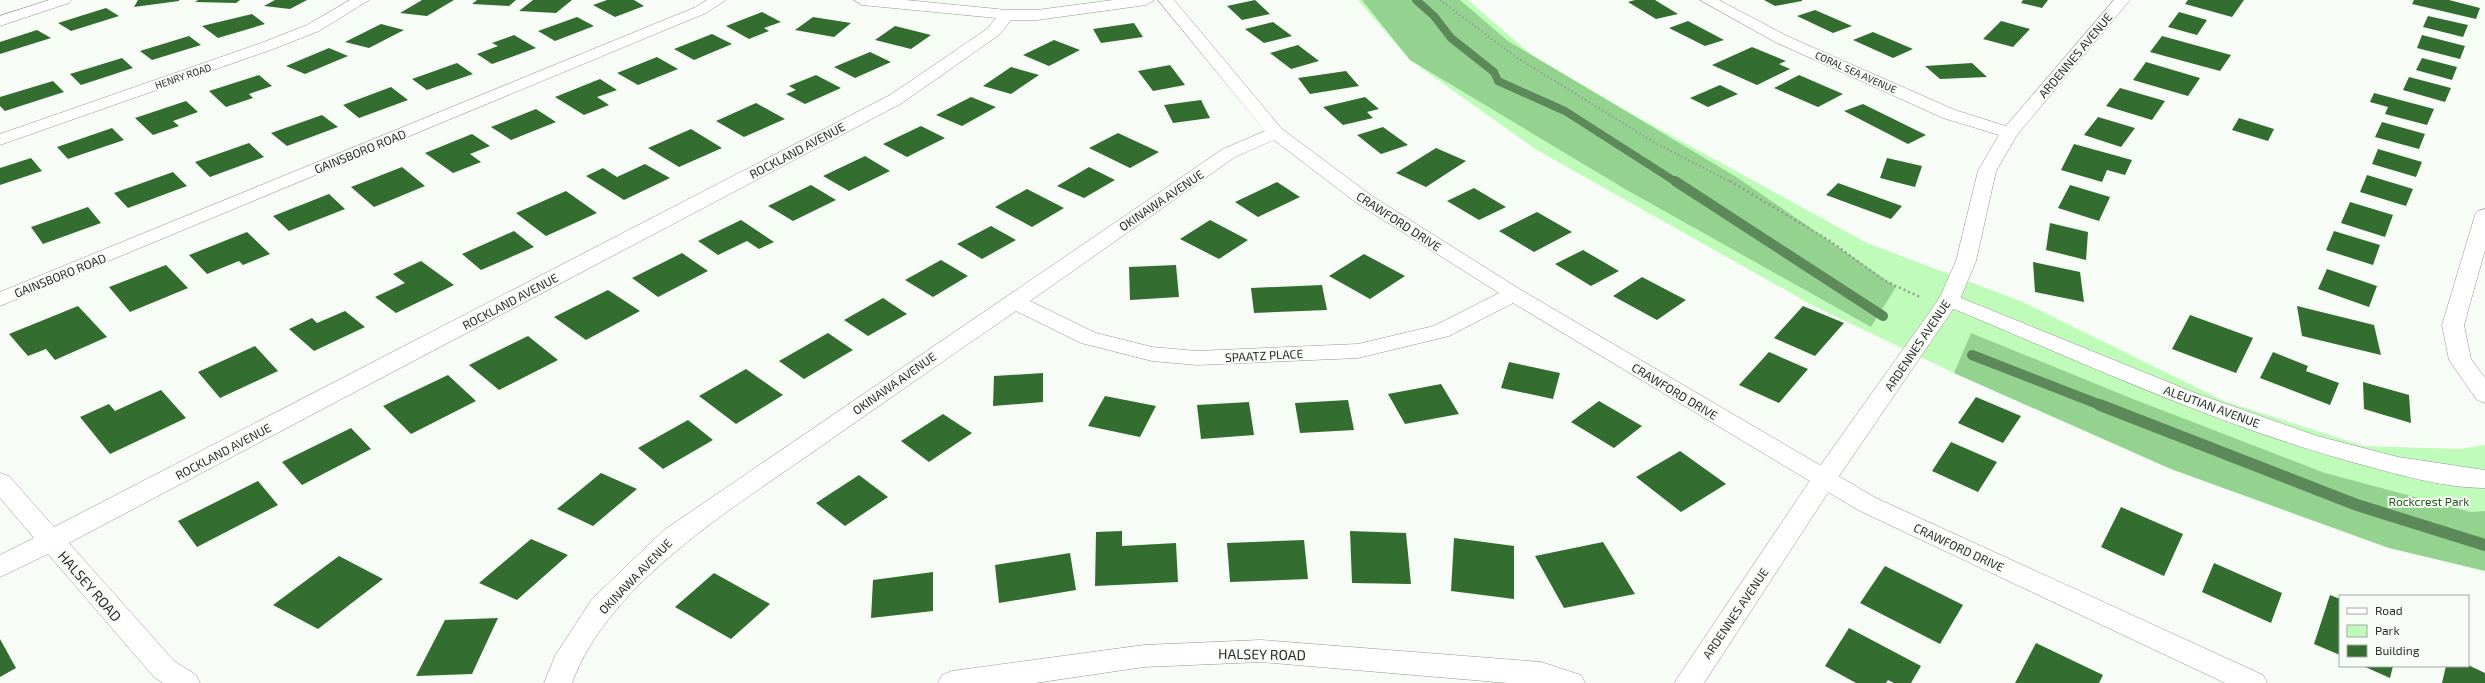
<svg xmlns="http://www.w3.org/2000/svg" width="2485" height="683" viewBox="0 0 2485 683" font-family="'Exo 2',sans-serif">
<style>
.green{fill:#bffcb9}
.forest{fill:#94d28f}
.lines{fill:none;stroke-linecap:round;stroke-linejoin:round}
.stream-far2{stroke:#5d895a;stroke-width:8}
.stream-far1{stroke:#5d895a;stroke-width:10}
.stream{stroke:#5d895a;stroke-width:12}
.building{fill:#336d30}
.minor-casing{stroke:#929791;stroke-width:1}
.tertiary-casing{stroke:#929791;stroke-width:1}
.path-far1{stroke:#969a95;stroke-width:2;stroke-dasharray:1.5 2.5;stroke-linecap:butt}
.path{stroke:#969a95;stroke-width:2.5;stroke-dasharray:2 3;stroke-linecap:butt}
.minor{fill:#fff;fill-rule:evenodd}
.tertiary{fill:#fff;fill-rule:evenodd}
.labels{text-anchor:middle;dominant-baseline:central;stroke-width:4;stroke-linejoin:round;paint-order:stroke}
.far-street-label{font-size:10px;fill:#2b2d2a;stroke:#f7fcf6}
.street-label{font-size:12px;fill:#2b2d2a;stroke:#f7fcf6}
.park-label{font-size:12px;fill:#1b5819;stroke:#f7fcf6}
.near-street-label{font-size:14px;fill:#2b2d2a;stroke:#f7fcf6}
</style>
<rect width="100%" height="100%" fill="#f7fcf6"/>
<path class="green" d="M1358 0H1468L1533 56 1641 119 1867 243 2023 302 2224 401 2364 446 2460 449 2485 445V560L2389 548 2171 469 1954 373 1812 305 1537 150 1410 60Z"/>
<path class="forest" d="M1362 0H1460L1508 41 1738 178 1896 287 1871 327 1625 189 1410 60Z
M1971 333 2133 399 2325 473 2471 512 2485 511V571L2389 548 2171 469 1954 373Z"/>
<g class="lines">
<path class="stream-far2" d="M1416 0 1434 16 1451 38 1494 72 1498 81 1565 111 1676 182"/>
<path class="stream-far1" d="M1675 181 1883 316
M1972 355 2103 406"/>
<path class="stream" d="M2100 405 2357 505 2485 545"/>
</g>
<path class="building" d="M138 0H179V1L134 7Z
M198 0H240L236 3 195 2Z
M275 0H307L290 9 264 6Z
M422 0H454L427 16 400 13Z
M477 0H516L509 6 472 4Z
M533 0H572L556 13 519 11Z
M607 0H634L644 6 615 17 593 5Z
M1255 0 1270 14 1242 20 1227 6Z
M1635 0H1655L1678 14 1656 19 1628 2Z
M1764 0H1802V1L1775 6Z
M2023 0H2048L2042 8 2021 3Z
M2188 0H2244L2232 17 2185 4Z
M2414 0H2449L2480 8 2476 19 2412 4Z
M106 8 119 16 71 31 58 23Z
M1815 10 1852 26 1833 33 1797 16Z
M762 12 781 22 764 28 769 31 749 39 726 26Z
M2179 12 2207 20 2197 35 2168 27Z
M252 14 265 24 218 38 202 26Z
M2428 16 2468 25 2463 37 2423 27Z
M577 17 594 26 555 41 538 31Z
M813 17 851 23 834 37 795 30Z
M1688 21 1724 40 1705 46 1669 28Z
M2001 21 2030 29 2013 47 1983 39Z
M1273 22 1292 36 1264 43 1245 29Z
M1134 23 1143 37 1101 43 1093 29Z
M381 24 404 30 369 48 345 42Z
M895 26 931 35 911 49 875 40Z
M37 30 51 38 0 54V42Z
M1873 32 1913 49 1893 58 1853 40Z
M712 34 732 44 694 60 674 49Z
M514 35 536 48 492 64 477 54 498 46 492 43Z
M2422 35 2465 46 2460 59 2417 48Z
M189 36 201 45 152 60 140 51Z
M2162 36 2231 55 2220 71 2150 52Z
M1054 40 1080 50 1049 66 1023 55Z
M1298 45 1319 61 1291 69 1270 53Z
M1752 47 1786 61 1779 64 1790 69 1757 85 1712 65Z
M329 48 348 56 305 74 286 66Z
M870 52 891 62 855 78 834 67Z
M657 57 678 69 638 85 617 73Z
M122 58 133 68 81 85 70 74Z
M2422 58 2457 67 2452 80 2416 70Z
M2146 62 2200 78 2188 96 2133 80Z
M457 63 473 74 427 90 412 79Z
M1972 63 1987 77 1940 79 1925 66Z
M1170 65 1185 85 1153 91 1138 71Z
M1011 67 1039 75 1011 94 983 86Z
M1346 71 1359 86 1310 94 1298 78Z
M259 75 272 86 249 94 253 98 226 107 209 91Z
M816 75 841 88 805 104 786 94 796 90 789 86Z
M1799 75 1843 94 1818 107 1774 88Z
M2409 77 2451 88 2445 102 2403 90Z
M600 79 617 90 597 97 609 105 584 115 555 97Z
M53 81 64 92 5 111 0 106V97Z
M1720 85 1738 94 1708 107 1690 98Z
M391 87 408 100 359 118 343 105Z
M2120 88 2165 101 2152 120 2106 106Z
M2374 93 2434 109 2427 125 2385 114 2388 107 2370 102Z
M971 97 996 107 962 126 936 115Z
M1365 97 1379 109 1367 112 1373 118 1343 125 1323 107Z
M1201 100 1210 118 1173 123 1164 105Z
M186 101 198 112 173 121 179 126 153 135 135 118Z
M756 103 785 119 744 137 716 121Z
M1863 104 1926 135 1908 144 1844 111Z
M536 109 556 122 511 140 491 127Z
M322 115 338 127 287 146 271 133Z
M2098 117 2135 128 2121 147 2084 135Z
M2239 118 2274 129 2268 141 2232 130Z
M2382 122 2425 134 2419 149 2375 137Z
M921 126 945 138 907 157 883 144Z
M1383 127 1408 145 1381 154 1357 135Z
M112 128 124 140 68 159 57 147Z
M691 129 722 148 679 167 648 148Z
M1118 133 1159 152 1130 168 1089 148Z
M472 134 490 146 470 154 481 162 453 173 425 153Z
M249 143 264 157 210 177 195 162Z
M2074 144 2132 160 2125 175 2107 170 2102 182 2061 170Z
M1436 148 1466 161 1426 187 1396 173Z
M2378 149 2422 162 2416 177 2372 164Z
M865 156 890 171 849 191 823 176Z
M31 158 42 171 0 185V168Z
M1887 158 1922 166 1915 187 1880 178Z
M645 164 670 178 624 200 586 176 603 168 617 177Z
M402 167 425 186 374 207 351 187Z
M1089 167 1115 180 1084 198 1057 186Z
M173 172 187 186 128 208 114 193Z
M2367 175 2413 189 2406 206 2360 192Z
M1277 182 1300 197 1258 217 1235 202Z
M1838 183 1902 206 1891 219 1826 195Z
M811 185 836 200 793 221 768 206Z
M2070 185 2110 197 2099 221 2058 208Z
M1474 188 1506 207 1479 220 1447 201Z
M1027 189 1064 208 1032 227 995 207Z
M566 191 597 213 546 236 516 213Z
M329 194 345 209 289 231 273 216Z
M2350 202 2393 215 2385 237 2341 223Z
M88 207 101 223 43 244 31 227Z
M1537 212 1572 232 1534 252 1499 231Z
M741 220 774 242 759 249 747 241 718 255 698 241Z
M1210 220 1248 240 1219 259 1180 239Z
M2050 223 2088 232 2086 260 2046 250Z
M991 226 1016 240 982 259 957 244Z
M514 231 534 247 481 270 462 254Z
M2334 231 2380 245 2373 265 2326 250Z
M247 232 270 254 243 265 239 261 207 274 189 255Z
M1583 250 1619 271 1591 286 1555 264Z
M682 253 708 271 658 297 632 278Z
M1364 254 1405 276 1370 299 1329 276Z
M941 260 968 276 933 297 905 280Z
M421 261 454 285 396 313 375 297 405 283 393 274Z
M2033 262 2080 272 2084 302 2035 292Z
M166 265 188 288 130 312 109 287Z
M1176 265 1179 297 1130 300 1129 267Z
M2327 269 2377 286 2369 307 2318 289Z
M1642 277 1686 300 1657 320 1613 296Z
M1322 285 1327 310 1254 313 1251 288Z
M608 290 640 311 586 340 554 317Z
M883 298 907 314 868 336 844 320Z
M78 306 107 337 55 360 46 349 28 356 9 334Z
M1803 306 1844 323 1815 356 1774 338Z
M2297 306 2374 325 2381 355 2302 336Z
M345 311 365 327 314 351 289 329 312 318 317 323Z
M2190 315 2253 338 2236 373 2172 349Z
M828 333 853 350 804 379 779 361Z
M528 336 558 360 499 390 469 365Z
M255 346 278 371 220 398 198 372Z
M1769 352 1808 369 1779 403 1739 385Z
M2273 352 2308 366 2306 371 2339 383 2330 405 2260 378Z
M1509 362 1560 373 1553 399 1501 388Z
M746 369 783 395 736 424 699 396Z
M1043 373V402L993 406 994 376Z
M448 375 476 401 411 434 383 406Z
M2363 382 2409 395 2411 423 2364 409Z
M1441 384 1459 414 1405 424 1388 394Z
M161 390 186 418 110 454 80 417 109 404 115 411Z
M1105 396 1156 406 1140 437 1088 426Z
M1976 397 2021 416 2003 443 1958 423Z
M1348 400 1354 430 1300 433 1295 403Z
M1599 401 1642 426 1614 448 1571 422Z
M1249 402 1254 435 1201 439 1197 405Z
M943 414 972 433 929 462 901 441Z
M688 420 713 440 663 469 638 448Z
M351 428 371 449 302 485 282 462Z
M1951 442 1997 462 1978 492 1932 471Z
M1680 451 1726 484 1681 512 1636 477Z
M601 473 637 489 593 526 557 509Z
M859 475 888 497 845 526 816 503Z
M258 481 278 505 197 547 178 521Z
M2121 507 2183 534 2164 576 2101 547Z
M1122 531V546L1176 543 1178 582 1095 586 1096 532Z
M1350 531 1406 533 1411 584 1352 583Z
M1454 538 1514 546V599L1451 591Z
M531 539 568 555 517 600 479 583Z
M1304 540 1308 579 1230 582 1227 543Z
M1603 542 1635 594 1564 608 1535 556Z
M1070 553 1076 590 999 603 995 565Z
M339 556 383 579 318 629 273 605Z
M2214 563 2282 593 2271 623 2202 592Z
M1885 566 1963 605 1940 644 1860 603Z
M933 572V611L871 618 873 580Z
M714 573 770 604 731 639 675 607Z
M2330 595 2340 599V655L2314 644Z
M498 618 472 674 416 676 445 620Z
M1849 628 1921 666 1911 683H1894L1888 680 1886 683H1856L1825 666Z
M0 639 16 668 0 677Z
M2036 643 2103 675 2099 683H2015Z
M2468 665 2485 673V683H2442L2446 666Z
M2363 666H2393L2390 678Z"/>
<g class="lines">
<defs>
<path id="minor" d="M49 0H72L69 3 0 26V16Z
M350 0H369L319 31 276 48 0 145V134L264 42 307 25Z
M707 0H726L706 13 0 306V292L696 7Z
M854 0H906L1007 10H1037L1113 0H1154L1146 5 1037 20H1011L999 35 902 103 69 543 174 661 196 675 200 683H163L154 677 48 554 0 577V555L34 538 0 498V473L9 476 54 527 890 95 987 29 996 18 862 5Z
M1158 0H1174L1282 129 1372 196 1521 290 1876 498 2263 675 2267 683H2225L1858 510 1513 303 1449 336 1358 358 1197 365 1152 361 1081 343 1016 311C950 356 885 402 820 447 735 507 609 582 572 683H544L555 656 592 599 664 530 1223 149 1265 131ZM1274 140 1358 204 1499 293 1434 326 1358 344 1197 351 1152 347 1096 333 1030 301 1235 157Z
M1700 0H1719L1787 36 1955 110 2015 129 2018 133 2015 137 2009 138 1943 118 1775 42Z
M2485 209V250L2464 325 2471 359 2485 378V403L2477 400 2449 360 2442 325 2475 215 2478 211Z
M1949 293 2195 393 2317 436 2398 457 2485 470V488C2442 488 2393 473 2352 462 2211 423 2077 360 1942 304L1938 299 1942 294Z
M1261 640 1541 662 1581 675 1585 683H1508L1261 662 1144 667 1035 683H938L942 675 952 671 1144 645Z"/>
<path id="tertiary" d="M2114 0H2130L2017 135 1996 171 1976 261 1960 299 1833 485 1704 683H1674L1815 473 1939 299 1956 261 1978 171 2000 133Z"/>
</defs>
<use href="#minor" class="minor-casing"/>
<use href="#tertiary" class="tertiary-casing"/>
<path class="path-far1" d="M1440 0 1516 57 1657 144 1731 182"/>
<path class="path" d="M1730 181 1830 241 1885 281 1920 297"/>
<use href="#minor" class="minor"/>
<use href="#tertiary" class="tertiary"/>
</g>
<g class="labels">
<g class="far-street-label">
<text transform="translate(1856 72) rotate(24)">CORAL SEA AVENUE</text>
<text transform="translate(183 76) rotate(-19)">HENRY ROAD</text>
</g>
<g class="street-label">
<text transform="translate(2075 55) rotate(-50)">ARDENNES AVENUE</text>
<text transform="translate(797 150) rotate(-28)">ROCKLAND AVENUE</text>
<text transform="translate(360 151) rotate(-22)">GAINSBORO ROAD</text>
<text transform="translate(1161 200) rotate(-34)">OKINAWA AVENUE</text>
<text transform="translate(1399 221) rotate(33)">CRAWFORD DRIVE</text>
<text transform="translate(60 275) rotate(-22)">GAINSBORO ROAD</text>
<text transform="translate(510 301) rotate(-28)">ROCKLAND AVENUE</text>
<text transform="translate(1917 345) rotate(-56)">ARDENNES AVENUE</text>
<text transform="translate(1264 355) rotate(-3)">SPAATZ PLACE</text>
<text transform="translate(894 383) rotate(-35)">OKINAWA AVENUE</text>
<text transform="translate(1675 391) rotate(31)">CRAWFORD DRIVE</text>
<text transform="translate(2212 406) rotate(20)">ALEUTIAN AVENUE</text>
<text transform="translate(223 451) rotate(-28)">ROCKLAND AVENUE</text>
<text transform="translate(1959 547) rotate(25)">CRAWFORD DRIVE</text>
<text transform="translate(635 576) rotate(-46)">OKINAWA AVENUE</text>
<text transform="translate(1735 613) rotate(-56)">ARDENNES AVENUE</text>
</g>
<g class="park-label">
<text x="2429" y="501">Rockcrest Park</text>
</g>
<g class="near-street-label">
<text transform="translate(90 586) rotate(49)">HALSEY ROAD</text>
<text transform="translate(1262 654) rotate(1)">HALSEY ROAD</text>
</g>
</g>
<rect x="2339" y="595" width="130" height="72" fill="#f7fcf6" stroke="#a5a9a4"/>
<rect x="2347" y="608" width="20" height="6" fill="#ffffff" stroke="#a5a9a4"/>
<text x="2375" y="615" font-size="12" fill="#2b2d2a">Road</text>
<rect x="2347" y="625" width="20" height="12" fill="#bffcb9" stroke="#a5a9a4"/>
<text x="2375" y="635" font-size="12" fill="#2b2d2a">Park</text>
<rect x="2347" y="645" width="20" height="12" fill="#336d30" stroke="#a5a9a4"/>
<text x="2375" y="655" font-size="12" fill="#2b2d2a">Building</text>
</svg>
